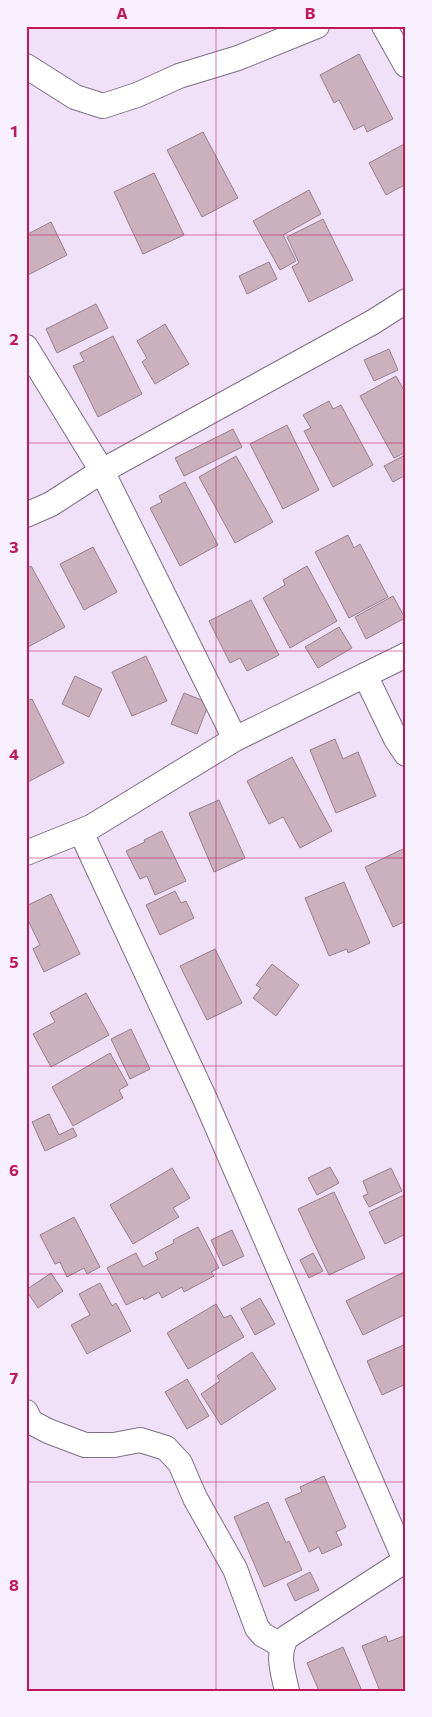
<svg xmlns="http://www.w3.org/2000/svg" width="432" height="1717" viewBox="0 0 432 1717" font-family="Commissioner,sans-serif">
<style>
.building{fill:#cbb0bd;stroke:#99808c}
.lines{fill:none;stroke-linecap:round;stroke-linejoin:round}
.street-casing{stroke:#7d6f84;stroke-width:26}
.street{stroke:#fff;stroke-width:24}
.grid{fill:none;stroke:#c2185b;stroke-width:1;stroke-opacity:0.55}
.neatline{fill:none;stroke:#c2185b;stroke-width:2}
.grid-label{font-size:16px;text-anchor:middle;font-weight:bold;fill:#c2185b}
</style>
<rect width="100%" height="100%" fill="#f0e0f8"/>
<path class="building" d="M359 54 393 119 367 132 364 125 354 130 339 100 334 103 320 75Z
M203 132 238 198 202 217 167 150Z
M406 143V184L386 195 369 163Z
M154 173 184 235 143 254 114 192Z
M309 190 321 214 283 235 296 261 280 270 253 221Z
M323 219 353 280 309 302 292 267 299 263 287 237Z
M51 222 67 255 26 276V235Z
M269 262 277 279 247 294 239 276Z
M96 304 108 328 57 353 46 329Z
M165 324 189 364 155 384 142 362 147 358 137 341Z
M113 336 142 394 98 417 73 366 84 361 80 353Z
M389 349 398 370 374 381 364 360Z
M396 376 406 394V452L394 458 360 396Z
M329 401 333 409 341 405 373 465 333 487 304 431 311 428 303 415Z
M287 425 319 490 283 509 250 444Z
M233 429 242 447 184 476 175 458Z
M405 455 406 475 393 482 384 466Z
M236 456 273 522 235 543 199 477Z
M185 482 218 545 180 566 150 508 162 502 159 496Z
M348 535 354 548 360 544 388 597 349 618 315 552Z
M93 547 117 592 84 610 60 564Z
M31 566 65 627 26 648V569Z
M307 566 337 621 290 648 263 598 285 585 283 580Z
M393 596 405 618 366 639 355 617Z
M251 600 279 655 247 671 240 658 230 663 209 621Z
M339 627 352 648 318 668 305 647Z
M146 656 167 701 132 716 112 672Z
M75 676 102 689 89 717 62 704Z
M184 693 209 703 197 734 171 724Z
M32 699 64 763 28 782 26 779V701Z
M335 739 343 759 358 752 376 796 336 813 310 750Z
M292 757 332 831 300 848 283 817 269 824 247 781Z
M219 800 245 858 214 872 189 813Z
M162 831 186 881 155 895 147 876 140 879 126 851 145 842 144 840Z
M403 849 406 855V921L393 927 365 867Z
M344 882 370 943 348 953 347 949 329 956 305 898Z
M175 891 181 903 186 901 194 918 160 935 146 905Z
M51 894 80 954 44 972 33 949 40 945 26 916V906Z
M215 949 242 1003 207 1020 180 966Z
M272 964 299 985 276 1016 253 998 261 988 256 985Z
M86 993 109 1035 51 1067 33 1034 55 1022 50 1013Z
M131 1029 150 1069 130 1079 111 1039Z
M110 1053 128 1085 119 1090 123 1098 73 1126 52 1087Z
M49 1114 59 1135 73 1128 77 1136 45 1151 32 1122Z
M330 1167 339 1183 317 1195 308 1178Z
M172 1168 190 1198 173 1208 179 1217 133 1244 110 1205Z
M391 1168 402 1191 369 1207 363 1196 368 1194 363 1181Z
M334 1192 365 1258 329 1275 298 1209Z
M404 1195 406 1199V1234L385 1244 369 1212Z
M74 1217 100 1267 87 1274 84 1268 67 1277 60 1262 55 1264 40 1235Z
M198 1227 219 1268 211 1272 214 1276 184 1292 182 1287 162 1298 159 1292 144 1300 143 1297 126 1305 107 1268 136 1253 143 1267 158 1259 155 1253 174 1243 173 1240Z
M232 1230 244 1256 223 1266 211 1240Z
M313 1253 323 1271 309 1278 300 1260Z
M406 1271V1314L363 1335 346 1301Z
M51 1273 63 1291 38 1308 26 1290Z
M100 1283 112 1306 116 1303 131 1331 87 1354 71 1325 90 1315 79 1294Z
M260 1298 275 1324 255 1335 241 1309Z
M216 1304 224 1318 231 1315 244 1337 188 1369 167 1333Z
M406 1344V1384L382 1395 367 1361Z
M252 1352 276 1389 221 1425 201 1394 220 1381 217 1376Z
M187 1379 209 1416 187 1429 165 1392Z
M324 1476 346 1527 336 1532 342 1545 322 1554 319 1547 309 1552 285 1499 302 1492 300 1487Z
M268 1502 286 1543 289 1541 302 1570 264 1587 234 1517Z
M310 1572 319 1590 295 1601 287 1584Z
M406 1635V1691H380L362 1646 386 1636 388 1642Z
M343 1647 362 1691H319L307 1663Z"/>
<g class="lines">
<defs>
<path id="street" d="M384 26 406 65
M26 66 75 97 103 106 137 95 179 76 238 58 317 26
M26 347 102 471 235 739
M26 515 51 504 102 471 373 322 406 301
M365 675 396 739 406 754
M81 832 205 1099 405 1560
M26 853 91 827 235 739 406 655
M26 1412 31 1422 48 1431 85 1445H114L140 1440 166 1448 180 1463 195 1498 235 1569 257 1628 263 1635 281 1645
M287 1691C283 1672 276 1654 287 1637L406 1560"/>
</defs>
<use href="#street" class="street-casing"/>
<use href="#street" class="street"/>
</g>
<path class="grid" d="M216 26V1691M26 235H406M26 443H406M26 651H406M26 858H406M26 1066H406M26 1274H406M26 1482H406"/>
<rect width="432" height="1717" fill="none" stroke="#f9f0fe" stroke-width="55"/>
<rect x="28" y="28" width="376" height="1662" class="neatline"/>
<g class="grid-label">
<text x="122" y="19">A</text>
<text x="310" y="19">B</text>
<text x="14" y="137">1</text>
<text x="14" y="345">2</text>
<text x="14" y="553">3</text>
<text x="14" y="760">4</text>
<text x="14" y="968">5</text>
<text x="14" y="1176">6</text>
<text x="14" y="1384">7</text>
<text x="14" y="1591">8</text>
</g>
</svg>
